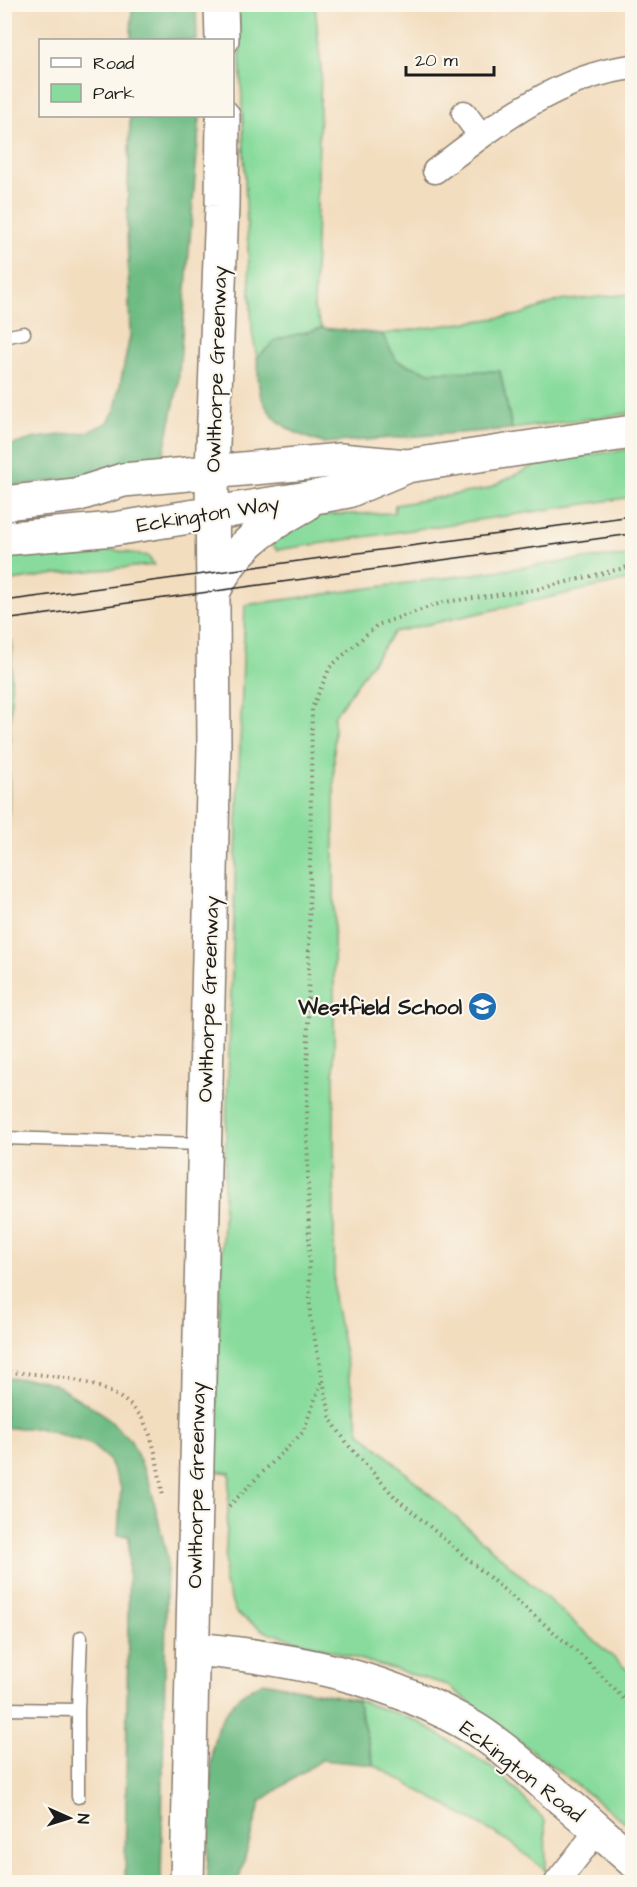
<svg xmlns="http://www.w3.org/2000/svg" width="637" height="1887" font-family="'Architects Daughter',sans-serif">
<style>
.green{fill:#88db9c;stroke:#527c5c;stroke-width:1.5}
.forest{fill:#6ebb84;stroke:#456c50;stroke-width:1.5}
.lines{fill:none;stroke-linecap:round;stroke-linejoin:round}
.lane-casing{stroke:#887c6e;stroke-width:15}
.street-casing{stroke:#887c6e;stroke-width:27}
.secondary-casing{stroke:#887c6e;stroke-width:36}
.path{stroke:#887c6e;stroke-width:4;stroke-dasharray:1.5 4.5;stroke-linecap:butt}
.lane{stroke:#fff;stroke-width:12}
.street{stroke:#fff;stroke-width:24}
.secondary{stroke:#fff;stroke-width:33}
.tram{stroke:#1c1c1c;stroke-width:1.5}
.labels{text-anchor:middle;stroke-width:4.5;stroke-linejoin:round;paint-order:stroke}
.street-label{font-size:21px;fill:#1c1c1c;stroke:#fbf7ec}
.poi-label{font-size:21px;font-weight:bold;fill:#1c1c1c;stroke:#fbf7ec;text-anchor:end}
</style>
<rect width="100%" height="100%" fill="#fbf7ec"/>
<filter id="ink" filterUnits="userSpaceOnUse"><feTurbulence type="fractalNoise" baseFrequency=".0167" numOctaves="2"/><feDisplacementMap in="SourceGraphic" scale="12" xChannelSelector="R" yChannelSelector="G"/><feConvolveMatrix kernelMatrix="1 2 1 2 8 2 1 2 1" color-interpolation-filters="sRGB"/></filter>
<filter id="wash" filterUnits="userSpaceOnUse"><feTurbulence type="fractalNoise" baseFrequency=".008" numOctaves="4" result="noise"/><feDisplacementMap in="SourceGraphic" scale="24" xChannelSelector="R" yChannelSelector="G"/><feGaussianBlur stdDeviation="1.35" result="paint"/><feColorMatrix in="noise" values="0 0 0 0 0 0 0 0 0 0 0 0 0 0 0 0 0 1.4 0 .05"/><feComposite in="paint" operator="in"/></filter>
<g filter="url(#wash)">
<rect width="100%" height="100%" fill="#f3ddbf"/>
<!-- green -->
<path class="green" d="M238,5h77l6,64 -7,240 8,19 -46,12 -19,18 -5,-26 -5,-105z
M632,294v119l-120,16 -12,-58 -72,1 -31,-11 -15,-27 137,-19 39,-14z
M632,449v48l-355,53 -9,-10 49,-25 77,-2 1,-8 92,-16 56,-28z
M114,550l34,6 6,9 -98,9 -51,8v-26z
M632,556v23l-238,53 -60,84v582l26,134 272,242v154l-185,-143 -183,-54 -28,-18 -12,-32 6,-108 -16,-2 31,-866 346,-47z
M12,641l-5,242h-3v-241z
M357,1700l60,21 81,50 47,50 1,50 -37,-30 -135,-76z"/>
<!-- forest -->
<path class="forest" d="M132,5h64l1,35h-66z
M130,116h70l-22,270 -15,70 -8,8 -18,6 -132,17v-40l31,-9 52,-6 20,-10 7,-12 15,-74 -3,-109z
M322,328l60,6 15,27 31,11 72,-1 12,58 -189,14c-26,-8 -52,-19 -62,-47 -4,-11 -2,-26 -4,-38l19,-18z
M5,1378l32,1 17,5 48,29 29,28 19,43 17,73 -6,325h-36l4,-346 -11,-1 3,-47 -13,-29 -18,-15 -52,-16h-33z
M263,1682l94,18 17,65 -53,-5 -60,41 -23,81h-31l5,-133 6,-24 14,-21 13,-12z"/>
</g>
<g filter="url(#ink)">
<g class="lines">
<defs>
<path id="lane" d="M4,337l20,-4
M4,1138l198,6
M4,1709l74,1 3,-73
M78,1710v87"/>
<path id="street" d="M464,113l17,23
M435,171c59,-45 122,-95 197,-104
M557,1882l41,-52"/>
<path id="secondary" d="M221,4l1,36
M4,505l9,-3 63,-7 47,-15 217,-20 67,6 225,-34
M4,537l7,1 103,-9 207,-33 27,-5 55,-23
M213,593c20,-45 50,-65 92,-88
M194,1649c98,9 196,28 281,80 24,15 47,35 68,54 30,25 60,51 89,77
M187,1882l27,-1135 -2,-276 10,-265 1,-90"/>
</defs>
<!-- lane casing -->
<use href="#lane" class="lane-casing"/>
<!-- street casing -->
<use href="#street" class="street-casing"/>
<!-- secondary casing -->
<use href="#secondary" class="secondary-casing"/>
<!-- path -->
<path class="path" d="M632,566l-98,24 -90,12 -67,23 -47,42 -18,41 -5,398 3,210 21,104 18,26 46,51 189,161 48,49
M4,1372c43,2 114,7 139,48 13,22 15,51 20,76
M229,1506l74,-74 19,-52"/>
<!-- lane -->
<use href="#lane" class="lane"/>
<!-- street -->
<use href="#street" class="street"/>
<!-- secondary -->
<use href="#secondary" class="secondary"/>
<!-- tram -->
<path class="tram" d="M4,601l628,-85
M4,620l628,-86"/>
</g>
</g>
<!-- icons -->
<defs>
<symbol id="school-disc" viewBox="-11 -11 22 22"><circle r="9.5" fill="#1f6fb2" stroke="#fbf7ec"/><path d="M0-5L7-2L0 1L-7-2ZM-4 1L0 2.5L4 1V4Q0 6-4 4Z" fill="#fff"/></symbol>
</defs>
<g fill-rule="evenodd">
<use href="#school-disc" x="466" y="990" width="33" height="33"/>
</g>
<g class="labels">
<!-- street labels -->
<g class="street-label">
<text transform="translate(216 369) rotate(-88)" y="7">Owlthorpe Greenway</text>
<text transform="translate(208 514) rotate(-9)" y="7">Eckington Way</text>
<text transform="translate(208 999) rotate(-88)" y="7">Owlthorpe Greenway</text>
<text transform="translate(196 1485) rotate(-89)" y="7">Owlthorpe Greenway</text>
<text transform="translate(522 1771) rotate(38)" y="7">Eckington Road</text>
</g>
<!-- poi labels -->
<g class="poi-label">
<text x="462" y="1014">Westfield School</text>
</g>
</g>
<!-- margin -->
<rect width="637" height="1887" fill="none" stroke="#fbf7ec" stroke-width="24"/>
<!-- legend -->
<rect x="39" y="39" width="195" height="78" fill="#fbf7ec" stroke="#a29f99" stroke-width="1.5"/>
<rect x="51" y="58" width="30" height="9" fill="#ffffff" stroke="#a29f99" stroke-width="1.5"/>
<text x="93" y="69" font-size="18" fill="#1c1c1c">Road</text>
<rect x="51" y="84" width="30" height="18" fill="#88db9c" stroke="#a29f99" stroke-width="1.5"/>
<text x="93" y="99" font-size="18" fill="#1c1c1c">Park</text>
<!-- north arrow -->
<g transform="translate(69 1818) rotate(93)" stroke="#fbf7ec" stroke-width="4.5" paint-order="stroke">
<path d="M0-4.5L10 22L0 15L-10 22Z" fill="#1c1c1c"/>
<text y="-9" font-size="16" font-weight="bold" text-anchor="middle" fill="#1c1c1c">N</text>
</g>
<!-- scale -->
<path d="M406 66v9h88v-9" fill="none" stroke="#1c1c1c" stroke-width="3"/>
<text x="415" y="66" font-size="18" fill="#1c1c1c" stroke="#fbf7ec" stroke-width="4.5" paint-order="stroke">20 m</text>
</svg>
